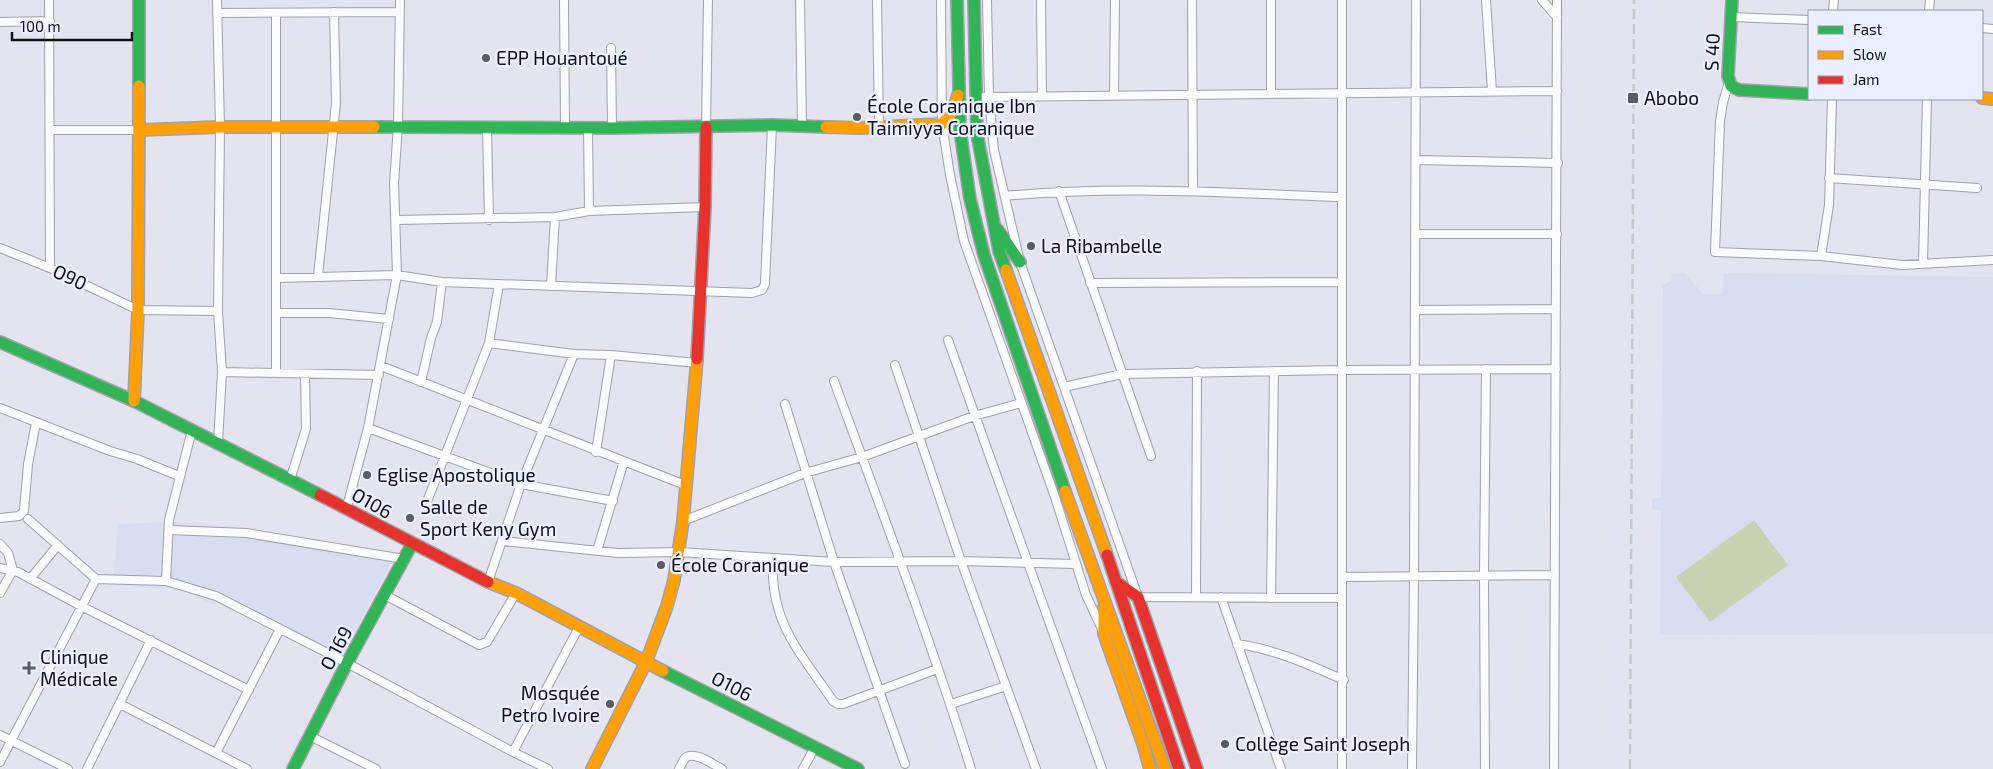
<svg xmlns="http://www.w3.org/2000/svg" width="1993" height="769" font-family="'Exo 2',sans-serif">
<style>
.built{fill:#d9ddf1}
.green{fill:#c9d1b0}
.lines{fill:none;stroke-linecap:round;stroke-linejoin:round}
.street-casing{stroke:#a0a1a9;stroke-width:10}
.fast-casing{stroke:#a0a1a9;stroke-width:14}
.slow-casing{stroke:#a0a1a9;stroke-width:14}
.jam-casing{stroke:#a0a1a9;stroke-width:14}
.street{stroke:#fbfbfd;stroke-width:8}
.fast{stroke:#30b455;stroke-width:11}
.slow{stroke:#ff9f0a;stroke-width:11}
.jam{stroke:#e5322d;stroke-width:11}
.rail{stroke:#c8c8cb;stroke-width:2.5;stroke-dasharray:10 5;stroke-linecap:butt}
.poi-dot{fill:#5a5b63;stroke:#ebeefe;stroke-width:2}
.labels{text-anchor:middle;stroke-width:4.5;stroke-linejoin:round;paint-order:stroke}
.street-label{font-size:19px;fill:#101118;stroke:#ebeefe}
.poi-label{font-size:19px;fill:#101118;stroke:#ebeefe;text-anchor:start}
</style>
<rect width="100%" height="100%" fill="#e3e4ef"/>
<!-- built -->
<path class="built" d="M1685,273l18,21h19l2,-21 269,4v357l-333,1 1,-123 -9,-4v-8l9,-4 2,-211 8,-4 1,-7z
M175,522l72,6 149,26 -54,101 -122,-63 -6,13 -31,-15 -70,-5 5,-61z"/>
<!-- green -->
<path class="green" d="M1754,520l34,45 -78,57 -34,-45z"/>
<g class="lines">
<defs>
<path id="street" d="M49,0l1,268
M217,0l3,127 -2,184 4,61 -4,71
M564,0l1,127
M800,0l2,126
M877,0l2,127
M941,0l1,124 8,51 14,66 91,256 31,98 16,34
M987,0l2,97 5,53 26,112 118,335 204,1
M1041,0l1,96
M1192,0l1,191
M1342,0v769
M1486,0l6,91
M1542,0l15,17
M1833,11l1,-11
M1929,11l1,-11
M217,13l183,-1
M276,13v360
M1731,17l78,3
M0,22l50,-1
M1982,28l11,1
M611,48l1,80
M1729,82l-6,20 -3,19 -5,131 106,4 81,9 91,-5
M1271,94v-94
M1114,95l1,-95
M984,97l573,-6
M487,127l2,93
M588,127l1,84
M706,127l2,-127
M50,130h90
M1416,160l142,3
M1829,178l148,10
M1059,191l92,265
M1005,196c111,-11 224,-3 336,1
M396,220l159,-3 34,-6 116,-4
M1416,234h141
M0,248l50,20 88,42 80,1
M1821,256l8,-51 3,-106
M1923,263l4,-164
M318,276l18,-173 -2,-91
M276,278l121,-3 45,7 310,11 10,-3 3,-6 7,-159
M1090,283l251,-1
M551,286l4,-69
M1416,310l140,-1
M276,313h53l60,6
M948,340l154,429
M489,343l85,11 37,1 86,8
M895,365l66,196 75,208
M381,366l304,119
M222,372l157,3
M834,381c47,128 96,257 137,388
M421,382l10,-44 6,-16 5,-40
M1064,387l58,-13 221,-4 213,-1
M785,404l49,158 71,202
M0,408l110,43 27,8 42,17
M368,428l153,56 92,17
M596,452l15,-97
M290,480l16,-51 -1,-55
M426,504l63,-161 10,-59
M346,510l22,-82 29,-153 -3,-92 4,-57 2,-126
M0,518l19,-2 5,-5 4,-47 8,-41
M28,519l68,60 70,2 50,15 131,67 166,89 35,17
M683,521l122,-48 57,-16 112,-41 47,-13
M169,530l77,3 158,26
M503,541l115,12 61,-1 155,10 127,-1 115,3
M0,544l8,9 5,17
M597,551l27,-90
M773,558c-1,17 1,37 6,53 9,31 36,63 54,90l5,3h5l94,-35
M0,568l18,4 63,34 168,84
M1342,577l213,-2
M30,579l28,-34
M166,581l3,-61 23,-90
M488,582l33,-98 53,-130
M0,593l13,-23
M385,595l94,50 8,-3 29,-49
M1196,597l1,-226
M1221,597l60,172
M1271,598l3,-227
M1237,644c38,5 72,21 107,36
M120,704l127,65
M951,704l55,-18
M0,735l68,34
M310,736l66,33
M513,752l66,-125
M216,753l64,-124
M0,762l96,-183
M87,769l64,-129
M679,769c2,-3 4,-8 6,-11 9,-8 29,7 37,11
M803,769l12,-22
M1412,769l2,-192 2,-577
M1485,769l-1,-195 2,-205
M1554,769l3,-769"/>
<path id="fast" d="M957,0l3,130 10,69 14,56 81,236
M974,0l3,134 22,117 7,19
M1732,0l-4,76 3,10 8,4 70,4
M139,86v-86
M374,127l238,1 160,-3 54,2
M997,229l23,33
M0,342l134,59 186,94
M663,671l195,98
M293,769l54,-106 65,-119"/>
<path id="slow" d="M1982,98l11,1
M826,127l34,1 82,-4 11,-12 5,-17
M140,130l80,-3h154
M1006,270l101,285
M134,401l4,-91 1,-224
M1065,491l100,278
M488,582l28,11 147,78
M1104,607v27l39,110 7,25
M592,769l54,-107 21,-56 7,-26 9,-59 14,-162"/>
<path id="jam" d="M697,359l8,-152 1,-80
M320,495l168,87
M1107,555l72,214
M1116,582l22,15 59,172"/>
</defs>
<!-- street casing -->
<use href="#street" class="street-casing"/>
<!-- fast casing -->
<use href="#fast" class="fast-casing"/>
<!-- slow casing -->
<use href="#slow" class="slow-casing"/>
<!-- jam casing -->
<use href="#jam" class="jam-casing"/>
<!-- street -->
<use href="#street" class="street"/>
<!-- fast -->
<use href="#fast" class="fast"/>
<!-- slow -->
<use href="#slow" class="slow"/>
<!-- jam -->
<use href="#jam" class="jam"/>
<!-- rail -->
<path class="rail" d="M1630,769l4,-769"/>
</g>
<!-- markers -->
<g class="poi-dot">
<circle cx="486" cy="58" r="5"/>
<rect x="1627" y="92" width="12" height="12" rx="2.5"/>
<circle cx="857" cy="117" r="5"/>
<circle cx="1031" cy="246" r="5"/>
<circle cx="367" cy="475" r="5"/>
<circle cx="410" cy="518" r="5"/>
<circle cx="661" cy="565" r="5"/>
<path d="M26.5 660.5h5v5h5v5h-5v5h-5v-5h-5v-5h5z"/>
<circle cx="610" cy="704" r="5"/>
<circle cx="1225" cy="744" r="5"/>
</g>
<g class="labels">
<!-- street labels -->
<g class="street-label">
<text transform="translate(1712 52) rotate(-88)" y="7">S 40</text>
<text transform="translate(70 277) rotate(25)" y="7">O90</text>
<text transform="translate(372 503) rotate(29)" y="7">O106</text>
<text transform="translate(336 648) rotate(-62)" y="7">O 169</text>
<text transform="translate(732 686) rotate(27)" y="7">O106</text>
</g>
<!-- poi labels -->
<g class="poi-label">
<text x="496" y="65">EPP Houantoué</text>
<text x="1644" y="105">Abobo</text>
<text x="867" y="113">École Coranique Ibn<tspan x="867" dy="22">Taimiyya Coranique</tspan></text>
<text x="1041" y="253">La Ribambelle</text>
<text x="377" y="482">Eglise Apostolique</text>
<text x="420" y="514">Salle de<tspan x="420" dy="22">Sport Keny Gym</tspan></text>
<text x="671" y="572">École Coranique</text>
<text x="40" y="664">Clinique<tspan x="40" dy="22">Médicale</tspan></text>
<text x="600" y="700" text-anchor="end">Mosquée<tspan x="600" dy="22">Petro Ivoire</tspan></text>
<text x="1235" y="751">Collège Saint Joseph</text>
</g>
</g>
<!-- legend -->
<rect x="1808" y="10" width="175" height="90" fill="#ebeefe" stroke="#9396a2"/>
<rect x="1818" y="26" width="25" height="8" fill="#30b455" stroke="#9396a2"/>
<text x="1853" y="35" font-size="15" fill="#101118">Fast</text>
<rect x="1818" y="51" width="25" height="8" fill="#ff9f0a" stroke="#9396a2"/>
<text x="1853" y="60" font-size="15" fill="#101118">Slow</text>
<rect x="1818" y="76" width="25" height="8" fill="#e5322d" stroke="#9396a2"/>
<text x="1853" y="85" font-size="15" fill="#101118">Jam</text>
<!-- scale -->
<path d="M12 32v8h120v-8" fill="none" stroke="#101118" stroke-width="2.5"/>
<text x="20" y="32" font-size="15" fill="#101118" stroke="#ebeefe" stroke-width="4" paint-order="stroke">100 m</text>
</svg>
